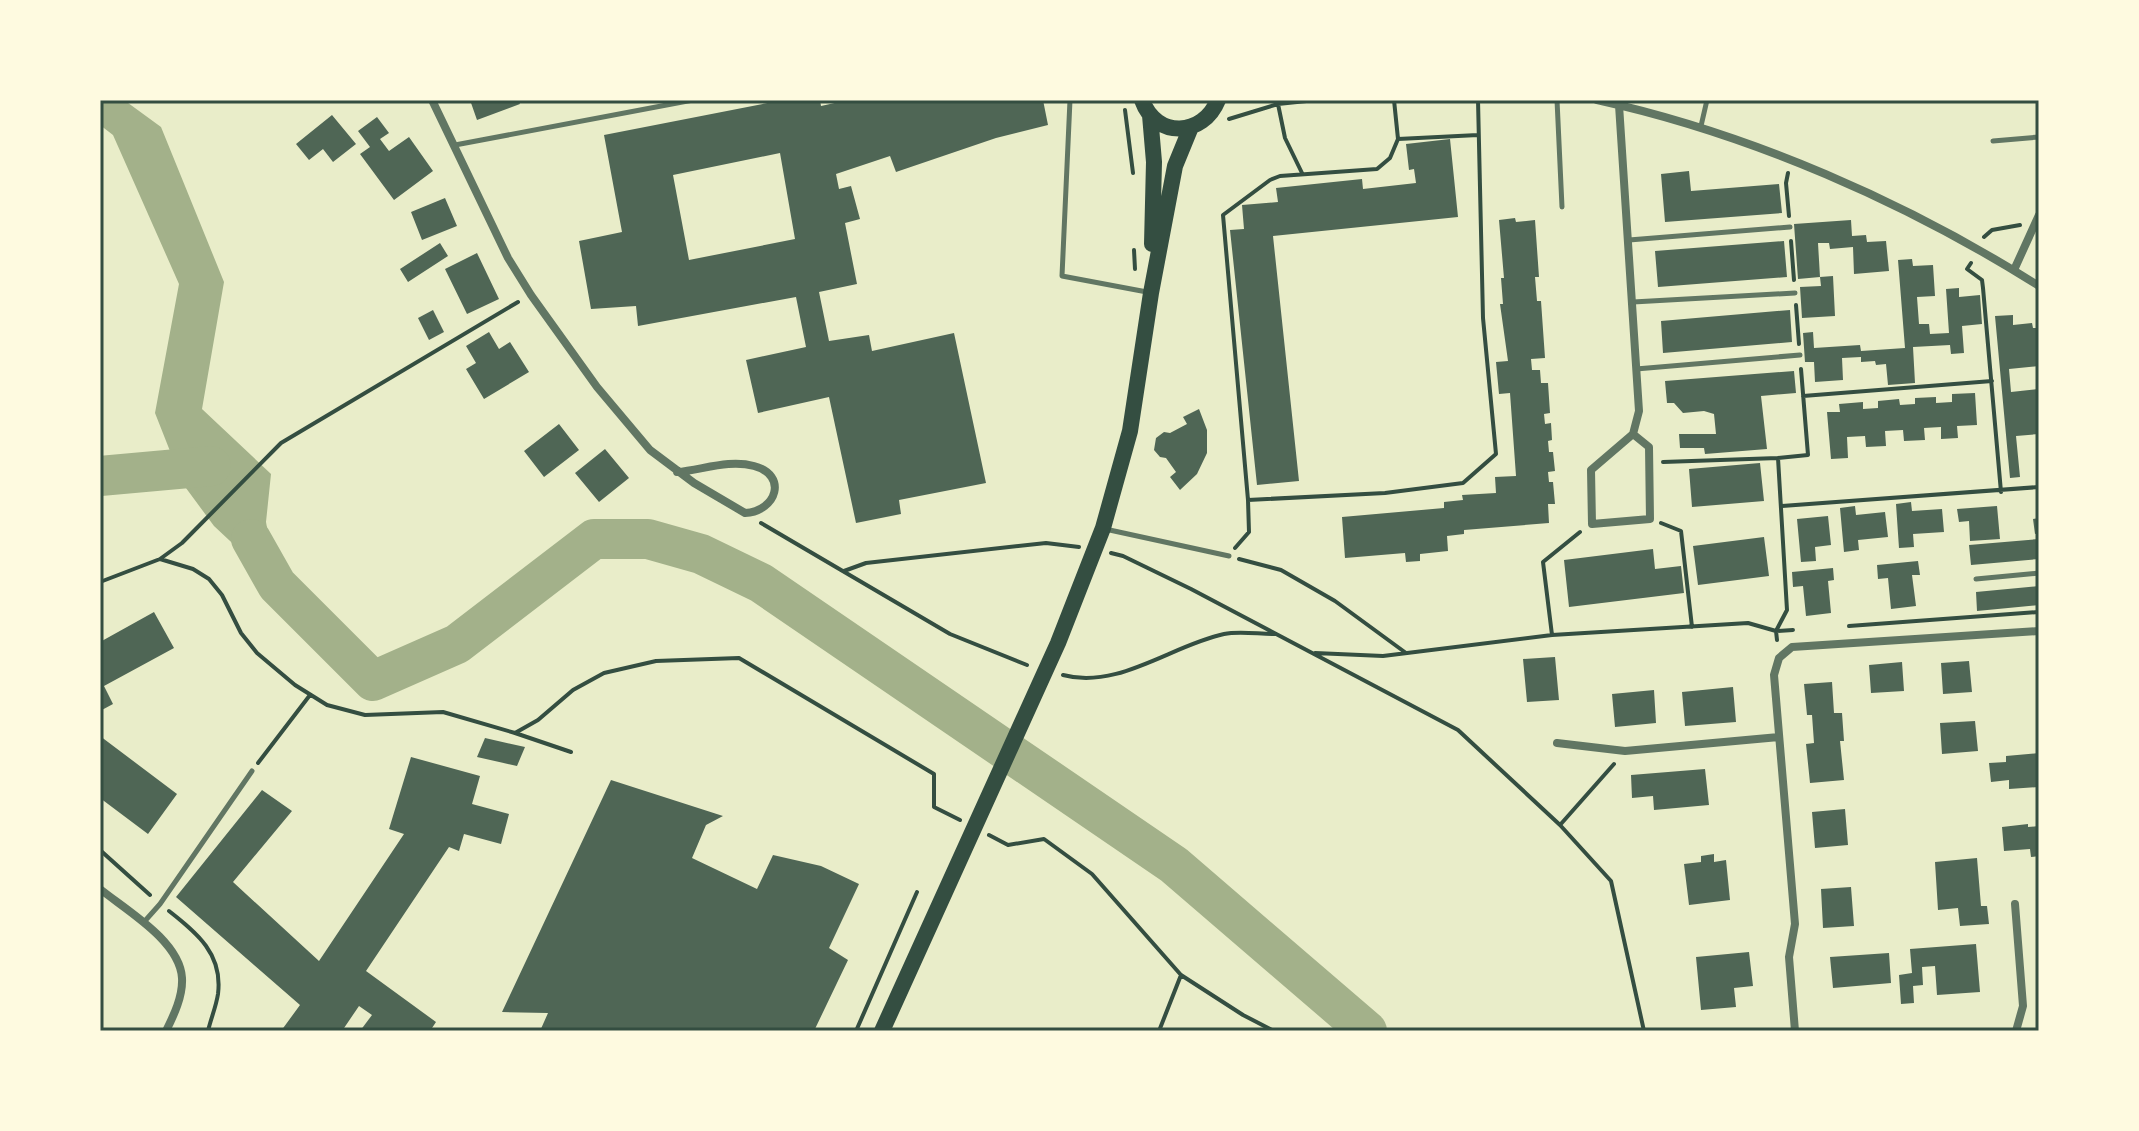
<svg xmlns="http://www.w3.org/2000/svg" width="2139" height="1131" font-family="Raleway,sans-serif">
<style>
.water{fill:#a3b18a}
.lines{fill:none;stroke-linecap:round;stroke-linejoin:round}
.river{stroke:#a3b18a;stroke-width:40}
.building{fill:#4f6655;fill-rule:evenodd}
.path{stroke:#344e41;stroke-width:4}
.service{stroke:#617663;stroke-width:5}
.minor{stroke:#617663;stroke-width:8}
.primary{stroke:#344e41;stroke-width:16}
.neatline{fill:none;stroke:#344e41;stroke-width:3}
</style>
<rect width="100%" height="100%" fill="#e9edc9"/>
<!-- water -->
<path class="water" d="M100,100h24l37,27 63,155 -22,127 69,65 -5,48 11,63 -63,-59 -31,-42 -28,-71 24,-129 -66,-149 -13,-10z"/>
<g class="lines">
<!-- river -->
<path class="river" d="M100,476l111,-10
M251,539l26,46 96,96 84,-37 137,-105h54l53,15 60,29 413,282 193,166"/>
</g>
<!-- building -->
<path class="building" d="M470,100h48l2,4 -43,16z
M783,100h37l1,6 27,-6h195l5,25 -52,13 -100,34 -6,-16 -54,18 3,15 12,-3 9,33 -15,4 12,61 -38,8 10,49 40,-6 3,16 82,-18 32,150 -87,17 2,14 -45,9 -27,-126 -71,16 -12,-53 60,-13 -10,-50 -158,29 -2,-20 -45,3 -12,-68 43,-9 -18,-97zM780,153l15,86 -106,21 -16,-85z
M332,115l24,29 -23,18 -10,-13 -14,11 -13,-16z
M377,117l12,16 -9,6 9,12 20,-14 24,34 -39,29 -34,-46 10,-7 -12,-16z
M1450,139l8,78 -185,19 26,245 -42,4 -27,-255 14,-1 -2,-24 36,-3 -2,-14 86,-9 1,10 53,-6 -2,-14 -5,1 -3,-26z
M1689,171l2,20 88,-7 3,29 -117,9 -4,-48z
M445,198l12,28 -35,14 -11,-28z
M1515,218l1,4 19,-2 4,57h-4l2,24h4l4,57 -14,1 1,11h8l1,13h7l2,30 -6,1 1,10 6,-1 1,17 -4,1 1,11h4l2,19 -7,1 1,10h4l2,22h-7l1,19 -85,7v4l-17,2 1,15 -28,3v7l-14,1 -1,-9 -60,5 -3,-41 102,-9v-6l19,-2 -1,-5 34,-2 -1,-16 21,-1 -6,-83 -11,1 -3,-32 12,-1 -8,-57h3l-2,-26h3l-5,-58z
M1851,220l1,16 14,-1 1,7 19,-1 3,30 -35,3 -1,-27 -23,2 -1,-6h-11l2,34 -22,2 -4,-55z
M1784,241l3,36 -129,10 -3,-36z
M440,243l8,13 -40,26 -8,-13z
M477,253l22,46 -32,15 -22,-45z
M1912,259l1,7 20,-1 2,31 -18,1 2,27h10l1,10 19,-1 -3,-44 13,-1v9l21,-2 2,29 -20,2 2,27 -13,1 -1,-9 -37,2 2,36 -27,2 -2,-21 -10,1 -1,-4 -14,1v-5l-19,1 1,22 -28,2 -1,-20h-9l-2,-29 10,-1 1,16 46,-3 1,6 44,-3 -7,-88z
M1833,276l2,40 -33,2 -2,-31 21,-1 -1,-9z
M433,310l11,22 -15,8 -11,-22z
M1790,310l2,32 -129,11 -2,-32z
M2013,315v10l19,-2 1,5h6v38l-30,3 2,23 27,-3 1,45 -23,2 4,41 -10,1 -15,-162z
M489,332l10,17 11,-7 19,30 -45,27 -18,-30 10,-6 -10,-17z
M1794,371l2,22 -35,3 6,53 -62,5 -1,-6h-24l-1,-14h37l-2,-20 -10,-3 -21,2 -9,-10h-7l-2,-22z
M1975,393l2,32 -20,1 1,12 -17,1v-12l-17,1 1,12 -21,1 -1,-11 -18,1 1,15 -20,1 -1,-11 -18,1 1,21 -17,1 -4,-47h13l-1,-8 24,-2v7l15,-1v-7l21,-2 1,6 15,-1v-6l21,-1v6l16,-1v-8z
M1199,409l8,21v23l-10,21 -17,16 -10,-13 6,-5 -10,-14 -6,-1 -6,-7 2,-12 8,-6 6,1 17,-9 -4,-7z
M559,424l20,26 -35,27 -20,-26z
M605,449l24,29 -30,24 -24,-29z
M1760,463l4,38 -72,6 -3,-38z
M1911,502l1,9 30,-2 2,23 -31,2 1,13 -15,1 -3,-44z
M1855,506l1,9 29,-3 3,25 -30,3 1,10 -15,2 -4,-44z
M1997,506l3,33 -30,2 -1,-20 -10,1 -2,-13z
M1828,516l3,29 -16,2 1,14 -15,1 -4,-43z
M2039,518v15l-4,1 -2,-15z
M1764,537l5,39 -71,9 -5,-39z
M2039,539v20l-68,6 -2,-20z
M1653,549l2,20 26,-3 3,27 -115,14 -5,-47z
M1918,561l2,14h-8l4,31 -25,3 -3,-31 -10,1 -1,-14z
M1833,568l1,12 -6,1 3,32 -25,3 -3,-30 -10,1 -1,-15z
M2039,586v19l-62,6 -1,-19z
M154,612l20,36 -70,38 9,18 -13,7v-69z
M1555,657l4,43 -32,2 -4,-43z
M1969,661l3,31 -29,2 -2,-31z
M1902,662l2,29 -33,2 -2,-28z
M1832,682l2,31h8l2,28h-4l4,39 -34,3 -4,-39 8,-1 -2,-28h-5l-3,-31z
M1733,687l3,35 -51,4 -3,-34z
M1654,690l2,33 -41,4 -3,-33z
M1975,721l3,30 -36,3 -2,-31z
M100,736l77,58 -29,40 -48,-36z
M485,738l40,9 -8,19 -40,-9z
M2039,753v34l-30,2v-9l-18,2 -2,-19 17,-1v-6z
M411,757l69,19 -8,28 37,10 -8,30 -37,-10 -5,17 -10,-4 -83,124 70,51 -6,9h-70l12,-16 -13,-9 -17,25h-61l19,-26 -124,-108 86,-107 30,21 -59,71 86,79 85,-127 -15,-5z
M1705,769l4,36 -55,5 -1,-14 -21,2 -1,-23z
M611,780l112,36 -17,9 -14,33 65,31 16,-34 48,11 38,18 -30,64 19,12 -34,71h-274l8,-18 -46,-1z
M1845,809l3,36 -33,3 -3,-36z
M2028,824v3l11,-1v30l-8,1 -1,-8 -26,2 -2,-24z
M1714,854v8l12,-2 4,40 -41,5 -5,-41 17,-2v-6z
M1977,858l4,48h6l2,18 -29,2 -2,-18 -20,2 -3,-48z
M1851,887l3,39 -31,2 -2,-39z
M1976,944l4,48 -43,3 -2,-29 -13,1 1,18 -10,1 1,17 -13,1 -2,-29 13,-2 -2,-24z
M1749,952l4,34 -19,2 2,19 -35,3 -5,-53z
M1889,953l2,30 -58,5 -3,-31z"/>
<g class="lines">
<!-- path -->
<path class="path" d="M1394,100l4,39
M1278,104l7,34 17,35
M1125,110l8,63
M1229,119l49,-15 38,-4
M1478,135l-80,4 -8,19 -13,11 -97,7 -10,4 -47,35 25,285 137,-7 78,-10 33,-29 -13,-136 -5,-218
M1788,173l-2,10 3,33
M1984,237l8,-7 28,-5
M1791,241l3,39
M1134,250l1,19
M1971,263l-4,6 15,11 1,8 18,204
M1796,305l3,39
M1803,396l189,-15
M1778,458l30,-3 -7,-86
M1663,462l115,-4 9,152 -11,21 1,9
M1782,506l257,-19
M761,523l189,111 77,31
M1661,523l20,8 11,96
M1580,532l-37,30 9,73 196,-12 28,8 17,-1
M1235,548l14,-16 -1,-32
M1111,553l12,3 68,33 267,141 102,95 51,56 33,150
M160,559l33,10 16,10 13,16 19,38 16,20 38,32 32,20 38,10 78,-3 72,21 23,-13 35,-30 31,-17 52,-12 83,-3 195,116v33l26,13
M1239,559l42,11 54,31 71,52
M844,571l22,-8 180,-20 33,4
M100,582l60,-23 22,-16 99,-100 237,-141
M1849,626l190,-14
M1315,653l68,3 169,-21
M1063,675c55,15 109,-30 161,-41 15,-3 34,0 50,0
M515,733l56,19
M258,763l52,-68
M1560,825l54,-61
M989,835l19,10 36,-6 48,35 89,101 62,40 31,16
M100,850l50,45
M169,911c28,22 54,43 49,83 -2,13 -7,24 -10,37
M856,1031l61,-139
M1159,1031l22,-56"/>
<!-- service -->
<path class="service" d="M1070,100l-8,176 85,16
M1557,100l5,107
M1701,126l6,-26
M1993,141l46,-4
M455,145l238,-45
M1629,240l161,-13
M1633,302l162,-9
M1636,369l164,-14
M1105,529l124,27
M1976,579l63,-6
M144,922l16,-18 92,-133"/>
<!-- minor -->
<path class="minor" d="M432,100l76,158 23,37 66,92 53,63 44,33 51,30c32,-2 43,-38 9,-47 -25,-7 -52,4 -77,6
M1597,100c154,34 309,102 442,186
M1619,105l20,306 -6,23 -42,36 1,54 58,-5 -1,-72 -16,-13
M2014,270l25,-55
M1557,743l68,8 154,-14
M100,889c26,21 80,52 82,89 1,18 -8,37 -16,53
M2015,904l8,102 -7,25
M1795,1031l-6,-74 6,-33 -21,-249 5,-17 13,-11 247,-16"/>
<!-- primary -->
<path class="primary" d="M1142,100c14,39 61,37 76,0
M1150,115l4,47 -2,82
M882,1031l176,-388 45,-115 27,-97 21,-138 24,-127 16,-39"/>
</g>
<!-- border -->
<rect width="2139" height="1131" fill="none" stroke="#fefae0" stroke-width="204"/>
<rect x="102" y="102" width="1935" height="927" class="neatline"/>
</svg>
